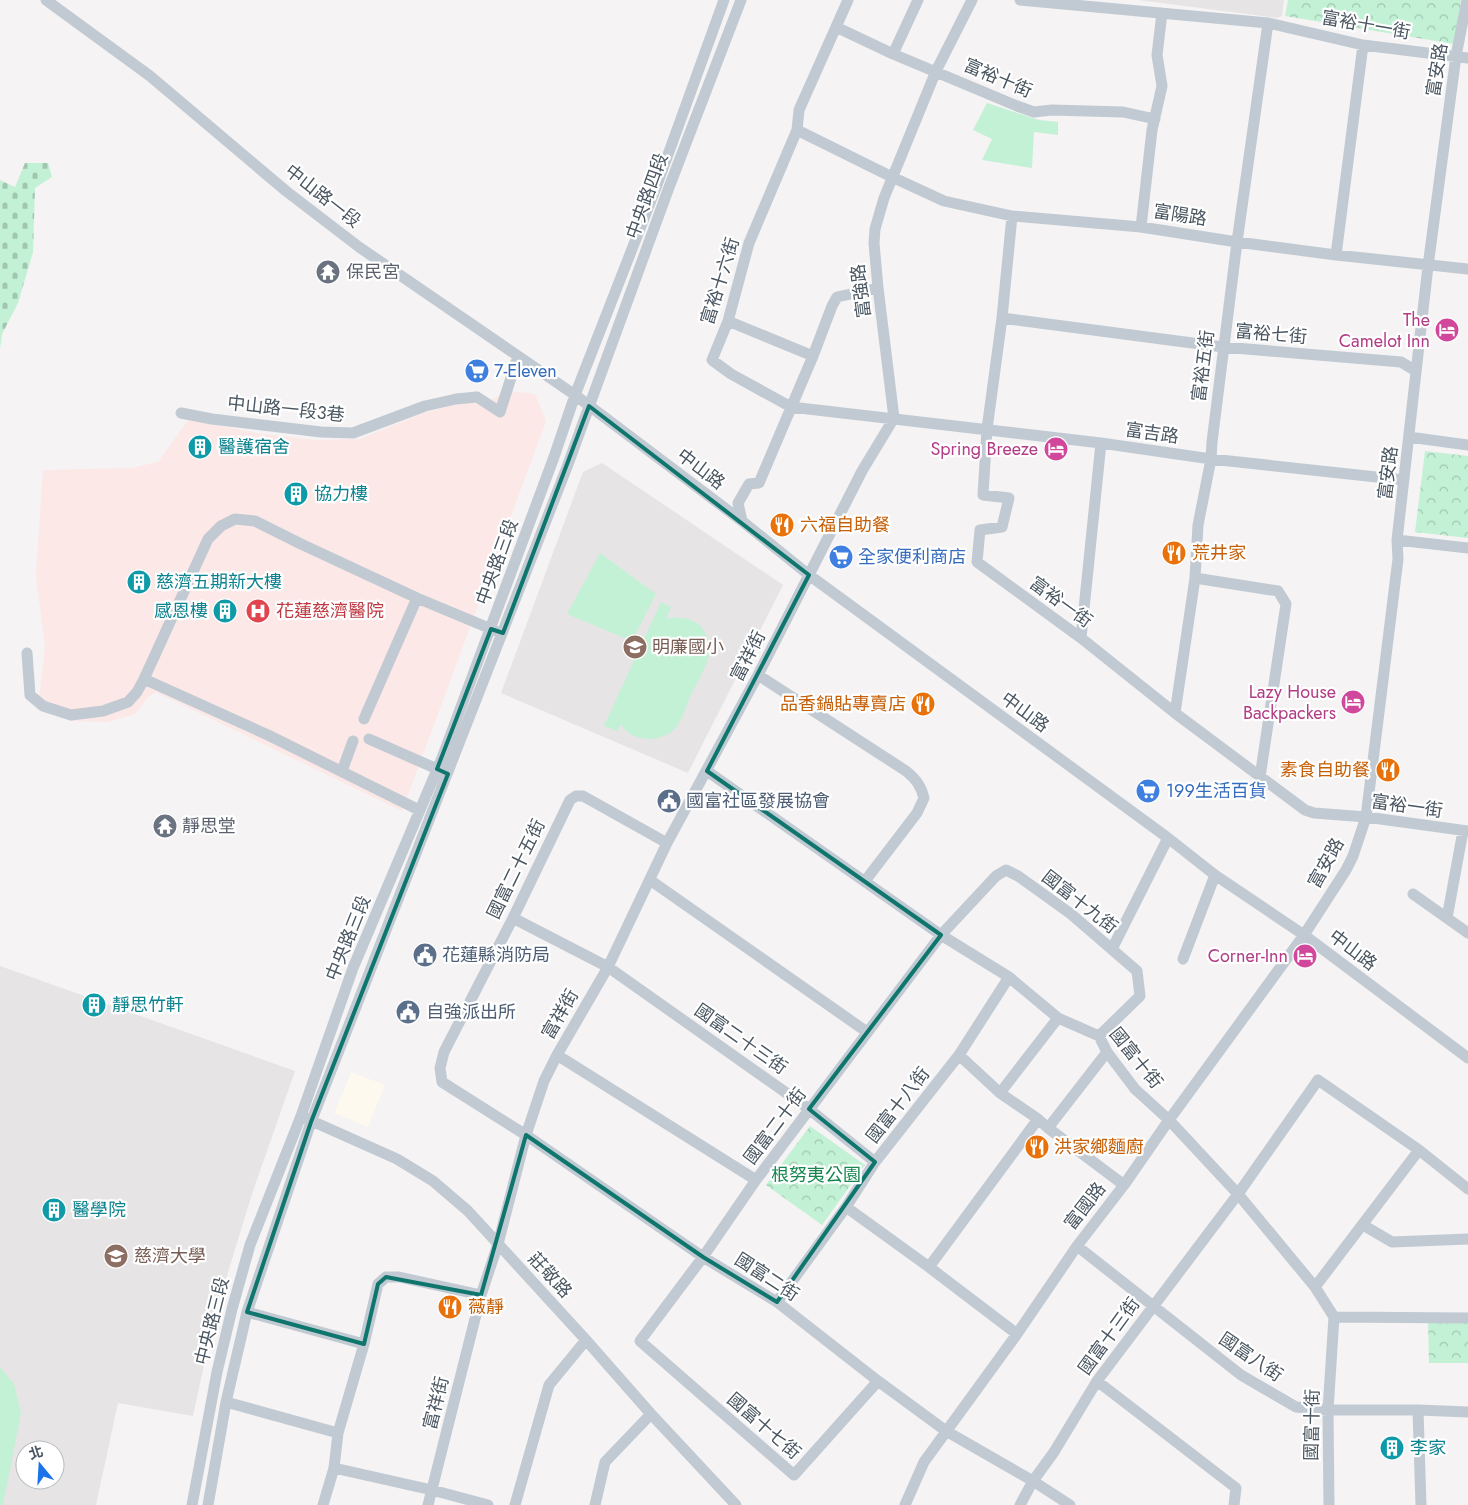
<svg xmlns="http://www.w3.org/2000/svg" width="1468" height="1505" font-family="Jost,'Noto Sans TC',sans-serif">
<style>
.commercial{fill:#fdf9ef}
.education{fill:#e6e4e5;fill-rule:evenodd}
.medical{fill:#fce8e6}
.grass{fill:#c3f1d5}
.forest{fill:url(#forest-crowns)}
.cemetery{fill:url(#cemetery-stones)}
.lines{fill:none;stroke-linecap:round;stroke-linejoin:round}
.minor{stroke:#c1cad2;stroke-width:11}
.marked{fill:none;stroke:#0f766e;stroke-width:4;stroke-linejoin:round}
.labels{text-anchor:middle;stroke-width:4.5;stroke-linejoin:round;paint-order:stroke}
.street-label{font-size:18px;fill:#4a5661;stroke:#fff}
.worship-label{font-size:18px;fill:#5b616d;stroke:#fff;text-anchor:start}
.hotel-label{font-size:18px;fill:#b23c85;stroke:#fff;text-anchor:end}
.shop-label{font-size:18px;fill:#366cbe;stroke:#fff;text-anchor:start}
.culture-label{font-size:18px;fill:#0d838f;stroke:#fff;text-anchor:start}
.food-label{font-size:18px;fill:#c56008;stroke:#fff;text-anchor:start}
.health-label{font-size:18px;fill:#be3a42;stroke:#fff;text-anchor:start}
.education-label{font-size:18px;fill:#785e54;stroke:#fff;text-anchor:start}
.service-label{font-size:18px;fill:#4e5e75;stroke:#fff;text-anchor:start}
.park-label{font-size:18px;fill:#17864f;stroke:#fff}
</style>
<defs>
<pattern id="forest-crowns" width="20" height="18" patternUnits="userSpaceOnUse" patternTransform="scale(1.25)"><rect width="20" height="18" fill="#c3f1d5"/><path d="M2 6a3 3 0 1 1 6 0M12 15a3 3 0 1 1 6 0" fill="none" stroke="#a0c6b0"/></pattern>
<pattern id="cemetery-stones" width="16" height="16" patternUnits="userSpaceOnUse" patternTransform="scale(1.25)"><rect width="16" height="16" fill="#c3f1d5"/><path d="M2 7V4a2 2 0 0 1 4 0v3zM10 15v-3a2 2 0 0 1 4 0v3z" fill="#a0c6b0"/></pattern>
</defs>
<rect width="100%" height="100%" fill="#f5f3f3"/>
<!-- commercial -->
<path class="commercial" d="M351,1072l34,13 -17,42 -34,-14z"/>
<!-- education -->
<path class="education" d="M1138,0h146l-2,16 -5,2z
M602,463l181,122 -95,188 -187,-80 82,-221z
M0,966l295,105 -43,123 -38,124 -21,98 -75,-13 -22,102h-96zM25,1450h30v30h-30z"/>
<!-- medical -->
<path class="medical" d="M510,391l25,3 11,27 -144,390 -246,-119 -9,6 -12,16 -28,8 -35,-1 -34,-13 7,-61 -9,-72 7,-105 89,-2 26,-6 31,-43 67,14 60,7 44,-1 61,-25 28,-8 41,-6z"/>
<!-- grass -->
<path class="grass" d="M987,103l52,17 19,2v13l-24,-3 -2,36 -50,-8 10,-21 -19,-9z
M600,553l56,41 -24,47 -65,-27z
M661,602l10,5 -5,12c19,-4 40,2 42,25 1,4 1,9 1,12 -2,9 -13,29 -18,38 -4,10 -8,23 -14,32 -13,18 -46,17 -56,-2l-4,7 -13,-5z
M0,1367l14,17 7,29 -18,92h-3z"/>
<!-- forest -->
<path class="forest" d="M1288,0h173l-7,44 -169,-28z
M1425,451l43,5v82l-53,-6z
M810,1126l55,39 -43,60 -56,-40z
M1428,1322l40,1v40h-39z"/>
<!-- cemetery -->
<path class="cemetery" d="M25,163h23l4,14 -17,11 -2,64 -15,51 -16,31 -2,15v-169l15,7z"/>
<g class="lines">
<!-- minor -->
<path class="minor" d="M46,0l104,76 136,115 73,56 216,148 167,126 67,54 359,263 47,37 89,60 164,123
M848,0l-49,110 -2,20 -48,113 -21,78 -16,39 19,14 60,33 310,36 110,16 193,21
M1020,0l248,23 95,22 105,13
M836,27l57,27 124,52 17,6 18,-2 71,2 32,7
M893,54l25,-54
M797,130l95,47 52,24 68,15 129,11 96,15 99,13 132,14
M1012,216l-10,102 -15,111 -4,66 26,3 -7,29 -22,3 -3,32 104,76 94,75 130,97 9,3 52,4 102,14
M1141,227l11,-97 10,-44 -5,-31 5,-42
M1336,255l27,-210
M1002,318l221,29 178,15 15,9
M728,321l85,35
M181,413l31,6 109,13 32,1 72,-27 31,-7 21,-2 23,15 18,-56
M1409,437l59,8
M742,521l-4,-18 11,-19 10,-1 54,-127 19,-50 5,-9 41,-9
M1397,540l71,8
M1195,578l83,13 8,13 -26,173
M1081,638l20,-195
M27,653l3,42 13,11 28,9 32,-4 25,-9 9,-10 7,-13 64,-140 13,-13 14,-7 20,2 46,23 116,54 79,33
M758,675l148,96c10,8 15,15 18,27l-7,15 -52,68
M144,679l124,56 151,75
M1175,713l20,-135 3,-53 13,-66 1,-17 25,-200 31,-219
M364,719l53,-121
M369,739l75,33
M342,771l11,-30
M707,771l234,164 68,42 49,41 41,18 8,16 28,37 34,31 69,74 77,93 19,30 -6,93 1,95
M667,843l-84,-47h-7l-6,4 -57,118 -69,134 -4,16 2,14 84,53 177,122 74,45 101,79 68,50 87,50 37,24
M650,880l217,152
M1413,894l55,39
M513,918l95,49 201,142 66,53
M1447,918l16,-87
M1112,949l56,-111
M1183,959l32,-84
M557,1055l199,125
M959,1055l41,38 38,26 10,9 76,57
M1000,1093l58,-75
M305,1118l92,41 36,22 35,30 118,129 65,74 85,91
M1048,1128l59,-76
M846,1207l83,60 88,67
M1363,1225l29,17 76,-3
M1077,1246l164,129 55,32 32,3h90l50,2
M929,1267l109,-148
M1315,1287l104,-137
M777,1302l69,-95 29,-45 84,-107 50,-78
M247,1312l117,32
M1334,1317l134,1
M878,1381l-84,94 -154,-134 63,-84 53,-77 185,-245 55,-59 10,-6 12,6 53,38 66,57 3,25 -41,40
M1097,1381l139,107 -2,17
M226,1402l112,31
M1418,1410l3,95
M334,1468l98,22 56,15
M192,1505l25,-133 15,-63 18,-64 51,-129 52,-148 89,-210 112,-301 21,-62 82,-210 67,-185
M208,1505l18,-103 21,-90 64,-190 256,-655 101,-277 73,-190
M323,1505l11,-37 4,-35 26,-89 14,-60 8,-7h13l82,18
M428,1505l53,-210 17,-51 28,-109 18,-54 13,-26 51,-88 59,-124 91,-168 104,-204 32,-53 -16,-130 -4,-45 1,-14 9,-31 52,-127 36,-71
M515,1505l34,-120 37,-45
M595,1505l10,-43 46,-48
M905,1505l19,-43 93,-128 60,-88 47,-61 45,-65 135,-185 42,-65 7,-14 13,-39 32,-258 -1,-19 31,-274 28,-210 11,-56
M1020,1505l13,-24 21,-29 43,-71 141,-187 80,-114 101,70 49,39"/>
</g>
<!-- marked area -->
<path class="marked" d="M589,406l220,169 -102,196 234,164 -132,174 66,53 -98,140 -74,-45 -177,-122 -45,160 -95,-18 -8,7 -14,60 -117,-32 64,-190 137,-348 -11,-5 54,-140 12,4z"/>
<!-- icons -->
<defs>
<symbol id="temple-disc" viewBox="-11 -11 22 22"><circle r="9.5" fill="#6b7280" stroke="#fff"/><path d="M0-6L5-2H3V0L6.5 2.5H4V6H1.5V3h-3V6H-4V2.5H-6.5L-3 0V-2H-5Z" fill="#fff"/></symbol>
<symbol id="hotel-disc" viewBox="-11 -11 22 22"><circle r="9.5" fill="#d1479c" stroke="#fff"/><path d="M-6-4.5h1.5V1H6V5H4.5V3h-9V5H-6ZM-4 0a1.8 1.8 0 1 1 3.6 0ZM.5 0V-2.5h3Q6-2.5 6 0Z" fill="#fff"/></symbol>
<symbol id="supermarket-disc" viewBox="-11 -11 22 22"><circle r="9.5" fill="#3f7fe0" stroke="#fff"/><path d="M-6-5.5h2.5l.6 2H6L4.5 2H-2.5L-4.4-4H-6ZM-1.5 3.2a1.3 1.3 0 1 0 .1 0ZM3 3.2a1.3 1.3 0 1 0 .1 0Z" fill="#fff"/></symbol>
<symbol id="building-disc" viewBox="-11 -11 22 22"><circle r="9.5" fill="#0f9aa8" stroke="#fff"/><path d="M-4-6H4V6H1V3H-1V6H-4ZM-2.5-4.3h1.7v1.8h-1.7ZM.8-4.3h1.7v1.8H.8ZM-2.5-1h1.7V.8h-1.7ZM.8-1h1.7V.8H.8Z" fill="#fff"/></symbol>
<symbol id="restaurant-disc" viewBox="-11 -11 22 22"><circle r="9.5" fill="#e8710a" stroke="#fff"/><path d="M-5-6h1v4h1v-4h1v4h1v-4h1v5L-1.5 .5V6h-2V.5L-5-1ZM5-6V6H3V1.5H1.5Q1.5-4 5-6Z" fill="#fff"/></symbol>
<symbol id="hospital-disc" viewBox="-11 -11 22 22"><circle r="9.5" fill="#e0444e" stroke="#fff"/><path d="M-5-5h3v3.5h4V-5h3V5h-3V1.5h-4V5h-3Z" fill="#fff"/></symbol>
<symbol id="school-disc" viewBox="-11 -11 22 22"><circle r="9.5" fill="#8d6e63" stroke="#fff"/><path d="M0-5L7-2L0 1L-7-2ZM-4 1L0 2.5L4 1V4Q0 6-4 4Z" fill="#fff"/></symbol>
<symbol id="civic-disc" viewBox="-11 -11 22 22"><circle r="9.5" fill="#5c6f8a" stroke="#fff"/><path d="M-.6-6.5H3V-4.5H.6V-3L4-1V1h2V6H-6V1h2V-1L-.6-3ZM-1.2 2.5V6h2.4V2.5Z" fill="#fff"/></symbol>
<symbol id="university-disc" viewBox="-11 -11 22 22"><circle r="9.5" fill="#8d6e63" stroke="#fff"/><path d="M0-5L7-2L0 1L-7-2ZM-4 1L0 2.5L4 1V4Q0 6-4 4Z" fill="#fff"/></symbol>
</defs>
<g fill-rule="evenodd">
<use href="#temple-disc" x="314" y="258" width="28" height="28"/>
<use href="#hotel-disc" x="1433" y="316" width="28" height="28"/>
<use href="#supermarket-disc" x="463" y="357" width="28" height="28"/>
<use href="#building-disc" x="186" y="433" width="28" height="28"/>
<use href="#hotel-disc" x="1042" y="435" width="28" height="28"/>
<use href="#building-disc" x="282" y="480" width="28" height="28"/>
<use href="#restaurant-disc" x="768" y="511" width="28" height="28"/>
<use href="#restaurant-disc" x="1160" y="539" width="28" height="28"/>
<use href="#supermarket-disc" x="827" y="543" width="28" height="28"/>
<use href="#building-disc" x="125" y="568" width="28" height="28"/>
<use href="#building-disc" x="211" y="597" width="28" height="28"/>
<use href="#hospital-disc" x="244" y="597" width="28" height="28"/>
<use href="#school-disc" x="621" y="633" width="28" height="28"/>
<use href="#hotel-disc" x="1339" y="688" width="28" height="28"/>
<use href="#restaurant-disc" x="909" y="690" width="28" height="28"/>
<use href="#restaurant-disc" x="1374" y="756" width="28" height="28"/>
<use href="#supermarket-disc" x="1134" y="777" width="28" height="28"/>
<use href="#civic-disc" x="655" y="787" width="28" height="28"/>
<use href="#temple-disc" x="151" y="812" width="28" height="28"/>
<use href="#civic-disc" x="411" y="941" width="28" height="28"/>
<use href="#hotel-disc" x="1291" y="942" width="28" height="28"/>
<use href="#building-disc" x="80" y="991" width="28" height="28"/>
<use href="#civic-disc" x="394" y="998" width="28" height="28"/>
<use href="#restaurant-disc" x="1023" y="1133" width="28" height="28"/>
<use href="#building-disc" x="40" y="1196" width="28" height="28"/>
<use href="#university-disc" x="102" y="1242" width="28" height="28"/>
<use href="#restaurant-disc" x="436" y="1293" width="28" height="28"/>
<use href="#building-disc" x="1378" y="1434" width="28" height="28"/>
</g>
<g class="labels">
<!-- street labels -->
<g class="street-label">
<text transform="translate(1366 25) rotate(10)" y="6">富裕十一街</text>
<text transform="translate(1437 70) rotate(-81)" y="6">富安路</text>
<text transform="translate(998 78) rotate(23)" y="6">富裕十街</text>
<text transform="translate(323 196) rotate(38)" y="6">中山路一段</text>
<text transform="translate(647 196) rotate(-70)" y="6">中央路四段</text>
<text transform="translate(1180 215) rotate(9)" y="6">富陽路</text>
<text transform="translate(720 281) rotate(-73)" y="6">富裕十六街</text>
<text transform="translate(861 291) rotate(-97)" y="6">富強路</text>
<text transform="translate(1271 334) rotate(5)" y="6">富裕七街</text>
<text transform="translate(1203 366) rotate(-83)" y="6">富裕五街</text>
<text transform="translate(286 409) rotate(6)" y="6">中山路一段3巷</text>
<text transform="translate(1152 433) rotate(8)" y="6">富吉路</text>
<text transform="translate(701 469) rotate(37)" y="6">中山路</text>
<text transform="translate(1388 473) rotate(-83)" y="6">富安路</text>
<text transform="translate(497 562) rotate(-70)" y="6">中央路三段</text>
<text transform="translate(1061 602) rotate(36)" y="6">富裕一街</text>
<text transform="translate(748 656) rotate(-63)" y="6">富祥街</text>
<text transform="translate(1025 712) rotate(36)" y="6">中山路</text>
<text transform="translate(1407 806) rotate(8)" y="6">富裕一街</text>
<text transform="translate(1326 863) rotate(-61)" y="6">富安路</text>
<text transform="translate(516 869) rotate(-64)" y="6">國富二十五街</text>
<text transform="translate(1080 902) rotate(38)" y="6">國富十九街</text>
<text transform="translate(348 938) rotate(-68)" y="6">中央路三段</text>
<text transform="translate(1353 950) rotate(37)" y="6">中山路</text>
<text transform="translate(560 1014) rotate(-60)" y="6">富祥街</text>
<text transform="translate(741 1039) rotate(35)" y="6">國富二十三街</text>
<text transform="translate(1136 1058) rotate(51)" y="6">國富十街</text>
<text transform="translate(898 1105) rotate(-52)" y="6">國富十八街</text>
<text transform="translate(775 1126) rotate(-53)" y="6">國富二十街</text>
<text transform="translate(1085 1206) rotate(-52)" y="6">富國路</text>
<text transform="translate(550 1275) rotate(47)" y="6">莊敬路</text>
<text transform="translate(767 1277) rotate(33)" y="6">國富二街</text>
<text transform="translate(212 1321) rotate(-76)" y="6">中央路三段</text>
<text transform="translate(1109 1336) rotate(-54)" y="6">國富十三街</text>
<text transform="translate(1251 1357) rotate(34)" y="6">國富八街</text>
<text transform="translate(436 1403) rotate(-76)" y="6">富祥街</text>
<text transform="translate(1312 1425) rotate(-89)" y="6">國富十街</text>
<text transform="translate(764 1426) rotate(41)" y="6">國富十七街</text>
</g>
<!-- worship labels -->
<g class="worship-label">
<text x="346" y="278">保民宮</text>
<text x="182" y="832">靜思堂</text>
</g>
<!-- hotel labels -->
<g class="hotel-label">
<text x="1430" y="326">The<tspan x="1430" dy="21">Camelot Inn</tspan></text>
<text x="1038" y="455">Spring Breeze</text>
<text x="1336" y="698">Lazy House<tspan x="1336" dy="21">Backpackers</tspan></text>
<text x="1288" y="962">Corner-Inn</text>
</g>
<!-- shop labels -->
<g class="shop-label">
<text x="494" y="377">7-Eleven</text>
<text x="858" y="563">全家便利商店</text>
<text x="1166" y="797">199生活百貨</text>
</g>
<!-- culture labels -->
<g class="culture-label">
<text x="218" y="453">醫護宿舍</text>
<text x="314" y="500">協力樓</text>
<text x="156" y="588">慈濟五期新大樓</text>
<text x="208" y="617" text-anchor="end">感恩樓</text>
<text x="112" y="1011">靜思竹軒</text>
<text x="72" y="1216">醫學院</text>
<text x="1410" y="1454">李家</text>
</g>
<!-- food labels -->
<g class="food-label">
<text x="800" y="531">六福自助餐</text>
<text x="1192" y="559">荒井家</text>
<text x="906" y="710" text-anchor="end">品香鍋貼專賣店</text>
<text x="1370" y="776" text-anchor="end">素食自助餐</text>
<text x="1054" y="1153">洪家鄉麵廚</text>
<text x="468" y="1313">薇靜</text>
</g>
<!-- health labels -->
<g class="health-label">
<text x="276" y="617">花蓮慈濟醫院</text>
</g>
<!-- education labels -->
<g class="education-label">
<text x="652" y="653">明廉國小</text>
<text x="134" y="1262">慈濟大學</text>
</g>
<!-- service labels -->
<g class="service-label">
<text x="686" y="807">國富社區發展協會</text>
<text x="442" y="961">花蓮縣消防局</text>
<text x="426" y="1018">自強派出所</text>
</g>
<!-- park labels -->
<g class="park-label">
<text x="816" y="1181">根努夷公園</text>
</g>
</g>
<!-- north arrow -->
<g transform="translate(40 1465) rotate(342)"><circle r="24" fill="#ffffff" stroke="#b7bbc0"/>
<path d="M0-4L9 19L0 12L-9 19Z" fill="#1a73e8"/>
<text y="-8" font-size="14" font-weight="bold" text-anchor="middle" fill="#4a5661">北</text>
</g>
</svg>
